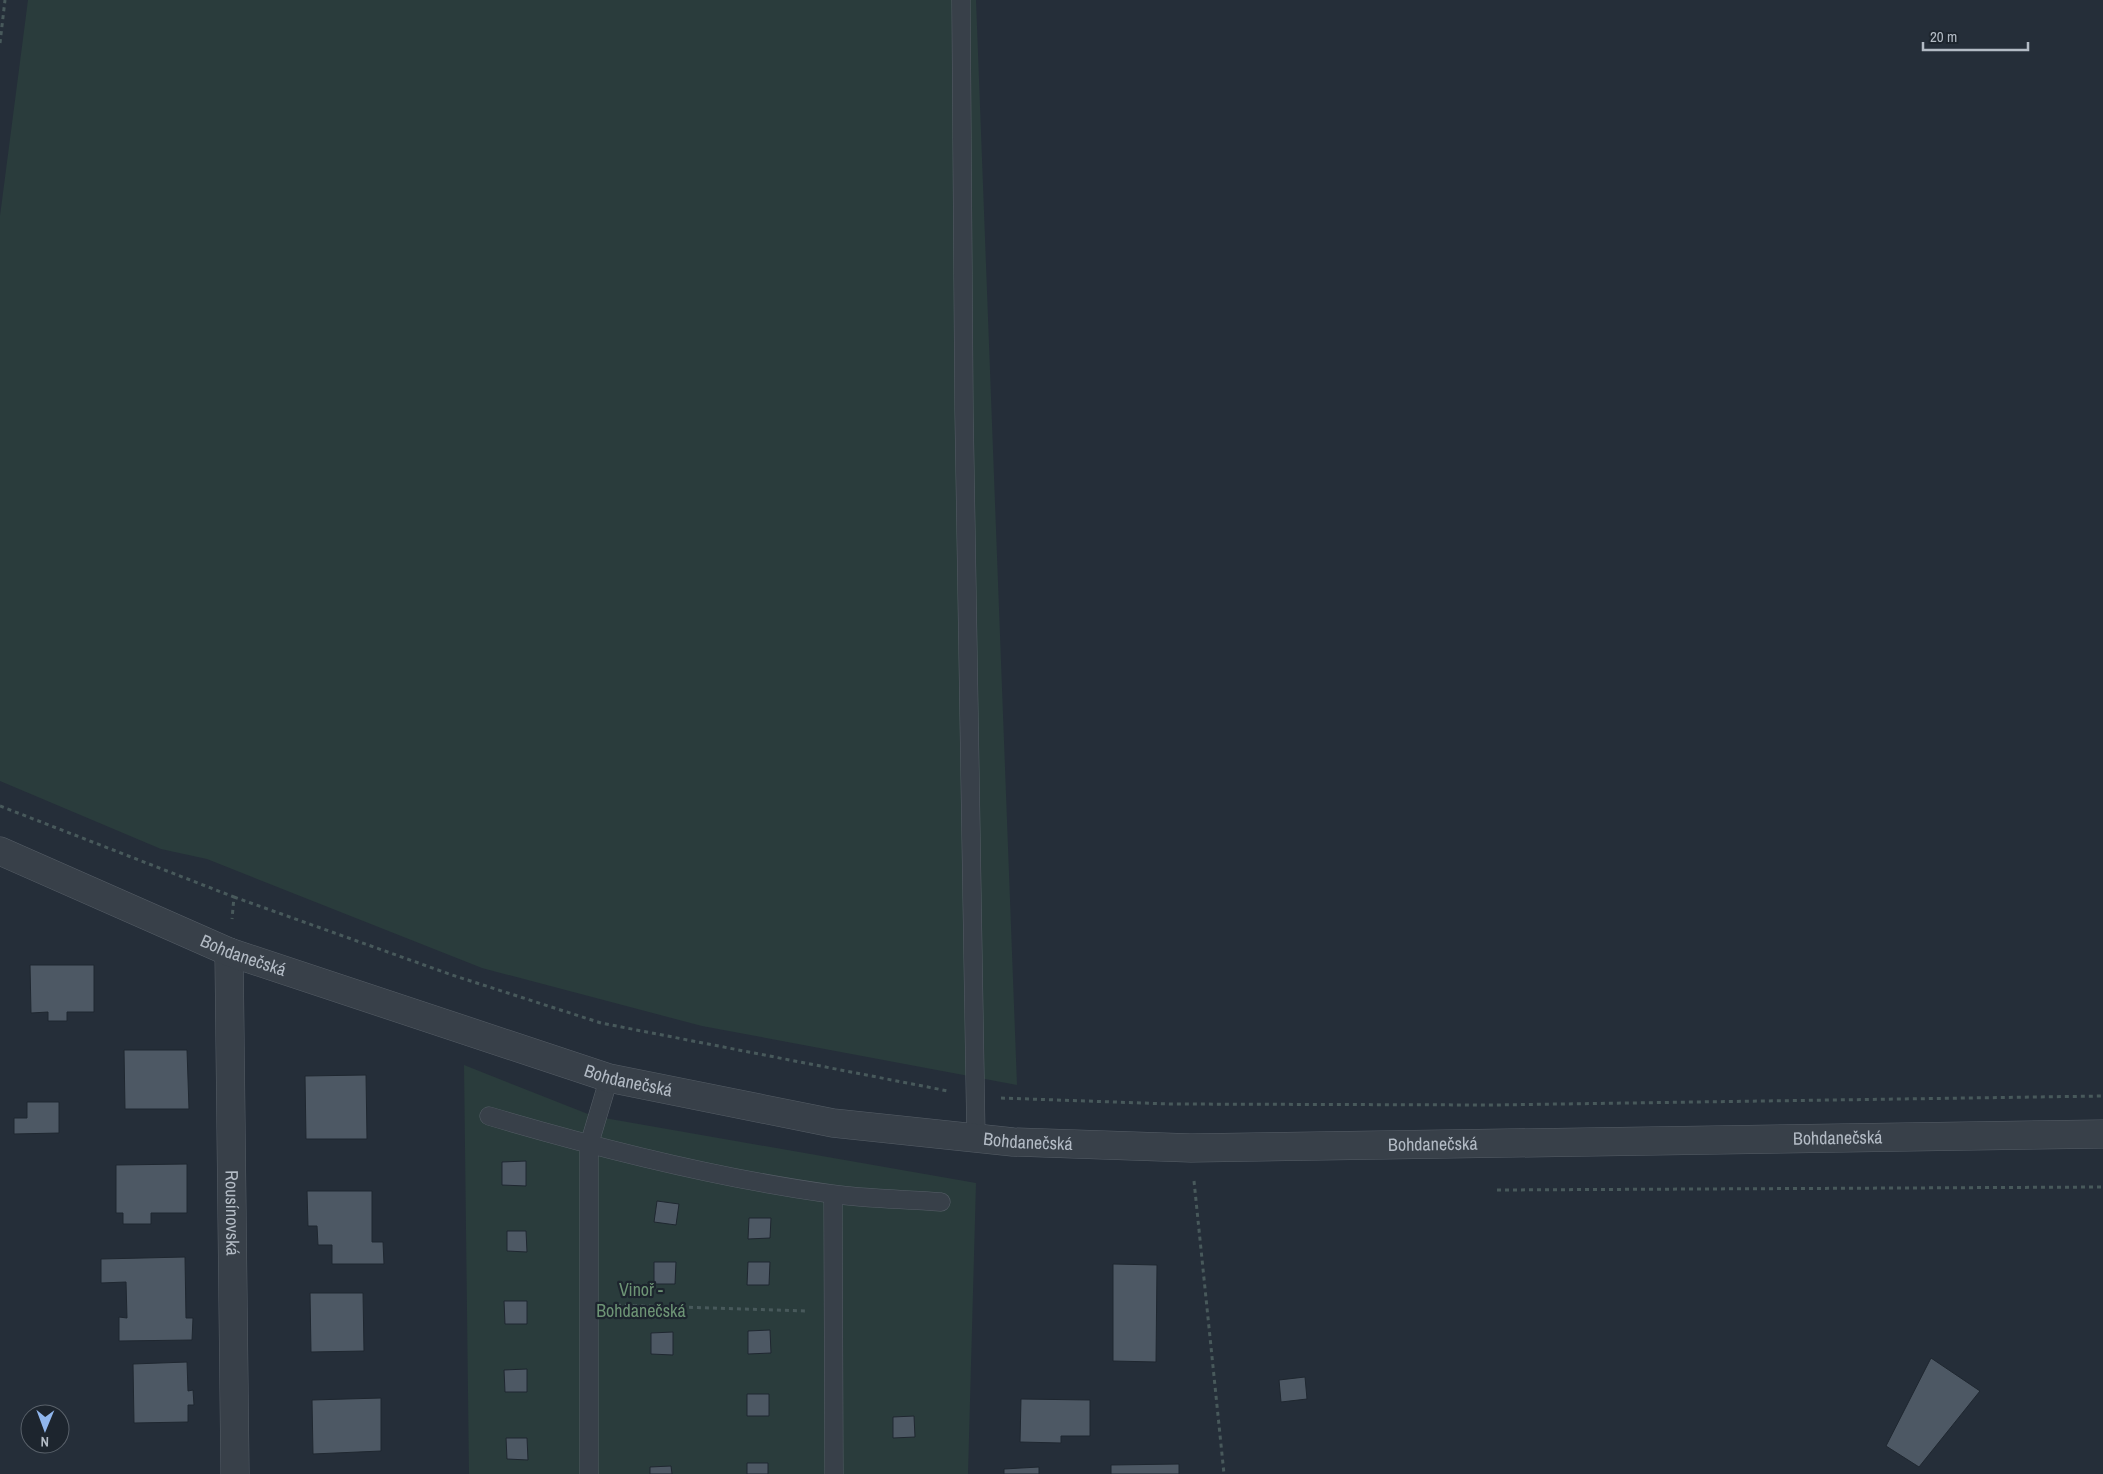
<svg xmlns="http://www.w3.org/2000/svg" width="2103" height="1474" font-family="'Archivo Narrow',sans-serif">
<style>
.green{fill:#2a3c3c}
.building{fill:#4d5864;stroke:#1f2730}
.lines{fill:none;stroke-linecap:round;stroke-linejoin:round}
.service-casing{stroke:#565e67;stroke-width:19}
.minor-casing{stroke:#565e67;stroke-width:29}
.tertiary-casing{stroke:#565e67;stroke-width:29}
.path{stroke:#48595b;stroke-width:3;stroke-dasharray:4 4;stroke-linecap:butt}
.service{stroke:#384049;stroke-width:18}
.minor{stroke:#384049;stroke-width:28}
.tertiary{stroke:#384049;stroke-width:28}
.labels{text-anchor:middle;stroke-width:4.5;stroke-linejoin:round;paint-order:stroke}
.street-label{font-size:18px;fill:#b3bbc5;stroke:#1d252e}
.park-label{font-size:18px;fill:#6d9475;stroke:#1d252e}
</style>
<rect width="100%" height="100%" fill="#252e39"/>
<!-- green -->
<path class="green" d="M28,0h948l41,1085 -315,-59 -220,-58 -275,-109 -46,-10 -161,-68v-565z
M464,1065l129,51 383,67 -8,291h-499z"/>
<!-- building -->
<path class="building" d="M30,965h64v47h-27v9h-19v-9l-17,1z
M124,1050h63l2,59h-64z
M366,1075l1,64h-61l-1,-63z
M27,1102h32v31l-45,1v-16h13z
M526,1161v25l-24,-1v-23z
M187,1164v49h-36v11h-28v-11h-7v-48z
M307,1191h65v51h11l1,22h-52v-19h-14l-1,-19h-9z
M657,1201l22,3 -3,21 -22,-3z
M749,1218h22l-1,20 -22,1z
M507,1231h19l1,21 -20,-1z
M185,1257l1,61h7l-1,22 -73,1v-24l8,1 -1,-36 -25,1v-24z
M654,1262h22l-1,22h-21z
M748,1262h22l-1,23h-22z
M1113,1264l44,1 -1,97 -43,-1z
M310,1293h53l1,58 -53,1z
M504,1301h23v23h-22z
M770,1330l1,23 -23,1v-23z
M673,1332v23l-22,-1v-21z
M1931,1358l49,33 -61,76 -33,-21z
M187,1362l1,29 5,-1 1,15h-6v17l-54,1 -1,-59z
M527,1369v23h-22l-1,-22z
M1305,1377l2,22 -26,3 -2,-22z
M747,1394h22v22h-22z
M381,1398v53l-68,3 -1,-54z
M1021,1399l69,1v36h-29v7l-41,-1z
M914,1416l1,21 -22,1v-21z
M506,1438h21l1,22 -21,-1z
M747,1463h21v11h-21z
M1179,1464v10h-68v-9z
M671,1466l1,8h-22v-7z
M1039,1467v7h-35v-5z"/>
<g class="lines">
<defs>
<path id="service" d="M961,0l3,410 12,728
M489,1116c112,33 226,62 343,78 36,5 73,5 109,8
M833,1195l1,279
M589,1474v-329l20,-67"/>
<g id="minor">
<path id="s1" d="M229,952l6,522"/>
</g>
<g id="tertiary">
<path id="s2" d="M0,851l229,101 380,126 224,45 180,19 178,6 912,-14"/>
</g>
</defs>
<!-- service casing -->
<use href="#service" class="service-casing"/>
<!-- minor casing -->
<use href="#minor" class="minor-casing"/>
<!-- tertiary casing -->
<use href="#tertiary" class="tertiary-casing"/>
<!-- path -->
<path class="path" d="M0,43l5,-43
M0,806l234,91 -2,22
M234,897l218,78 149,48 347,68
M1001,1098l169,6 323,1 610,-9
M1194,1181l30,293
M1497,1190l606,-3
M617,1305l191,6"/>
<!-- service -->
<use href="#service" class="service"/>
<!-- minor -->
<use href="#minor" class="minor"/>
<!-- tertiary -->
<use href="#tertiary" class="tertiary"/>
</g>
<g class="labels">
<!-- street labels -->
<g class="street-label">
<text dy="6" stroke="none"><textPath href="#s2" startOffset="265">Bohdanečská</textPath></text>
<text dy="6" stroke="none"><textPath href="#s2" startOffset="670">Bohdanečská</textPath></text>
<text dy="6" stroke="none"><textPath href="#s2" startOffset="1885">Bohdanečská</textPath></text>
<text dy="6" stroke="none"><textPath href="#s2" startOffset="1075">Bohdanečská</textPath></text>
<text dy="6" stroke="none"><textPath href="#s2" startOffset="1480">Bohdanečská</textPath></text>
<text dy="6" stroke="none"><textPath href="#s1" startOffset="261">Rousínovská</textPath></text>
</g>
<!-- park labels -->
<g class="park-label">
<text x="641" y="1296">Vinoř -<tspan x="641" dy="21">Bohdanečská</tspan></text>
</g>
</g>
<!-- north arrow -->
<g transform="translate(45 1429) rotate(181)"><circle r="24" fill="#1d252e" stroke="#59616a"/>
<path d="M0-4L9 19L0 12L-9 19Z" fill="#90b6ed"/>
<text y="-8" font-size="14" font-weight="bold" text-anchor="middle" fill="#b3bbc5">N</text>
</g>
<!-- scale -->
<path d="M1923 42v8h105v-8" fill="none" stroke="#b3bbc5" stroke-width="2.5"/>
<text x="1930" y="42" font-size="15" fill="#b3bbc5" stroke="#1d252e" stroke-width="4" paint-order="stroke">20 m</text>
</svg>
